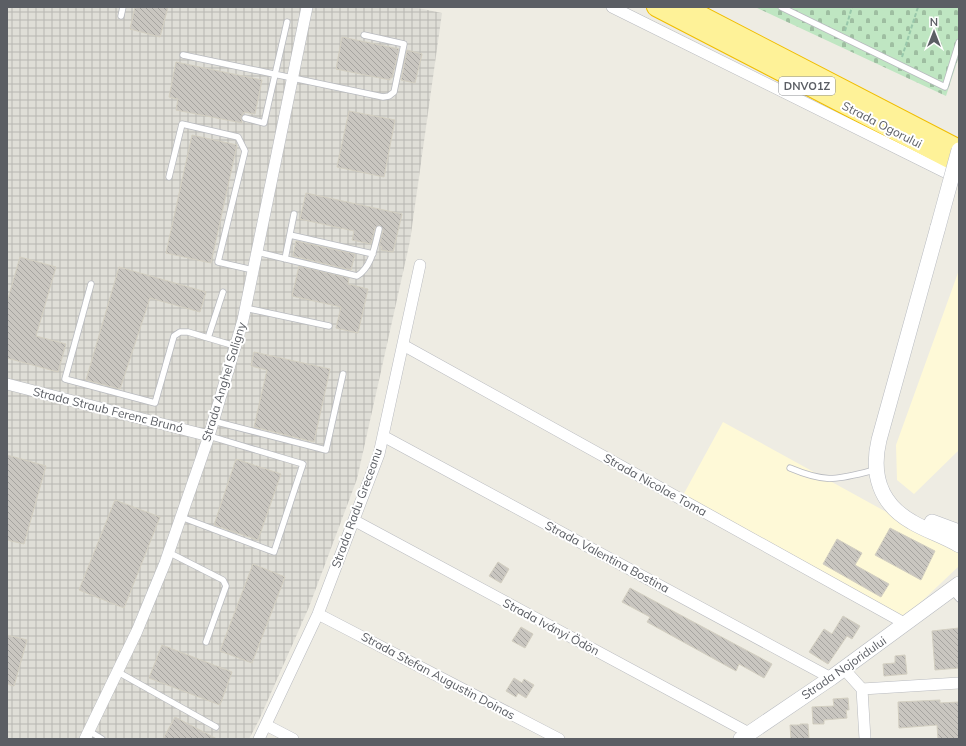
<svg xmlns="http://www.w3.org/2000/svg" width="966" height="746" font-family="Mulish,sans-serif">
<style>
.commercial{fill:#fef9d7}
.industrial{fill:url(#industrial-grid)}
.cemetery{fill:url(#cemetery-stones)}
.building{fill:url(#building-back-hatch);stroke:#d3cfc1}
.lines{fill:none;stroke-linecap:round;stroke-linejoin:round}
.service-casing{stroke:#b8babf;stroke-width:7}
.minor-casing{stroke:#b8babf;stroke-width:12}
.secondary-casing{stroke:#b8bbc1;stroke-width:16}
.trunk-casing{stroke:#f0bd00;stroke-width:20}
.path{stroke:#98c7aa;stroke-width:2;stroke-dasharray:4 2;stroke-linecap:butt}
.service{stroke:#fff;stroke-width:5.5}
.minor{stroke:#fff;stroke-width:11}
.secondary{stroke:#fff;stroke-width:15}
.trunk{stroke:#fef298;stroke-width:18}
.secondary-bridge-casing{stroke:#b8bbc1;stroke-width:16;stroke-linecap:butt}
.secondary-bridge{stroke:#fff;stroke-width:15}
.labels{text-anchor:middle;stroke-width:4;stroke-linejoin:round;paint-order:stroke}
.shield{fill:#fff;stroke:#8c8e92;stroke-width:1}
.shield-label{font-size:11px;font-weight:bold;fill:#5b5e64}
.street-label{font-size:12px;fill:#5b5e64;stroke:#fff}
</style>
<defs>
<pattern id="industrial-grid" width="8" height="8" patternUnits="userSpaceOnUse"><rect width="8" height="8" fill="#dfded7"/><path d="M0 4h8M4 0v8" fill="none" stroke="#b8b7b2"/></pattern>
<pattern id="cemetery-stones" width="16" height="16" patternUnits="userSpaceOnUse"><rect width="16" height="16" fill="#bfe6c2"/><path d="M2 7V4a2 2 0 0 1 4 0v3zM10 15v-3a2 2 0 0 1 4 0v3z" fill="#9ebea1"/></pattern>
<pattern id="building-back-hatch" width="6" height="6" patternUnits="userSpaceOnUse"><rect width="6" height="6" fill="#c9c6c0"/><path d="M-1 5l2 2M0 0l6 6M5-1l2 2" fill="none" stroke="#a6a4a0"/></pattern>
</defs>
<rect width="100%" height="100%" fill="#eeece3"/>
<!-- commercial -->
<path class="commercial" d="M959,270v180l-45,44 -17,-14 -1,-35z
M723,422l236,130v14l-58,55 -220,-122z"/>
<!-- industrial -->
<path class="industrial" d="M7,7h406l29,6 -32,228 -53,238 -48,128 -50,113 -10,19h-242z"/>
<!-- cemetery -->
<path class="cemetery" d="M755,7h204v49l-13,40z"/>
<!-- building -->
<path class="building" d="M135,7h33l-8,30 -30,-8z
M342,37l57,12 -7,29h-2v2l-54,-11z
M407,50l15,4 -7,29 -14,-3z
M176,62l86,18 -7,34 -11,-2 -3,5 1,6 -66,-13 2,-11 -9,-2z
M349,111l46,9 -11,57 -47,-10z
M192,135l45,10 -26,118 -45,-10z
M306,193l96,21 -9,38 -12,-2 1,-3 -3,-1 4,-16 -3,-5 -5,3 -4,16 -19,-4 2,-9 -54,-12z
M296,241l59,13 -4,16 -58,-14z
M20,257l36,10 -20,69 30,8 -8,28 -51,-14v-56z
M299,266l50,12 -1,6 20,5 -10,44 -22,-5 5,-21 -49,-11z
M119,267l87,25 -6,20 -50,-14 -30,91 -34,-9z
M254,352l76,17 -16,73 -60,-15 13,-57 -16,-4z
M7,455l39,11 -22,78 -17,-4z
M236,459l45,15 -23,66 -44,-15z
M115,500l45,17 -36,91 -45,-18z
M890,528l45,23 -14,29 -46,-25z
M837,539l25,14 -7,12 34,19 -8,13 -58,-33z
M498,562l11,7 -8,14 -12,-7z
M253,564l32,13 -33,86 -32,-12z
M630,588l142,76 -8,14 -25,-14 -3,7 -89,-49 3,-5 -28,-15z
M843,616l17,10 -8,13 -5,-3 -19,28 -19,-12 15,-23 8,5z
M521,627l12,7 -8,14 -13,-7z
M959,628v40l-24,2 -3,-39z
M7,635l20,5 -13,46 -7,-2z
M162,645l70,27 -12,33 -71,-27z
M905,655l2,19 -23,2 -1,-12 12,-1v-7z
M514,678l8,5 2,-4 10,6 -8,13 -8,-5 -2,4 -10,-6z
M848,698l1,12h-3l1,8 -23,2v4h-11l-1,-17 22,-1 -1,-7z
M940,700v3l19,-1v37h-21l-1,-14 -38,3 -1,-26z
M175,717l42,22h-54z
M800,724h8l1,15h-18l-1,-14h10z"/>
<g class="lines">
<defs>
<path id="service" d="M781,7l164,80 14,-45
M121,16l2,-9
M183,55l200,42 6,-1 5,-4 10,-48 -40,-9
M245,118l19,5 23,-101
M169,177l13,-53 56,13 7,14 -27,111 35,8
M290,235l83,19
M257,252l100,24c15,-9 18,-31 22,-47
M285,259l9,-45
M91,284l-26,95 90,24 19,-67 6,-4h8l47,14
M245,308l84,18
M208,338l15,-46
M213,421l113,29 17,-76
M790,468c38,16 47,11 85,2
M181,517l93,35 29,-88 -94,-28
M168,552l55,28 3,6 -20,56
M952,591l7,8
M118,672l98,55
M89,731l13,8"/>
<path id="minor" d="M612,7l347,172
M403,345l503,279
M7,384l202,52
M383,436l448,242
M353,523h6l390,210
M318,614l241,125
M844,669l18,20 3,50
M862,689l97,-6
M266,725l27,14
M85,739l52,-108 28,-68 44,-127 34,-116 64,-313
M259,739l59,-125 61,-160 41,-189"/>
<path id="secondary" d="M938,227l-59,213c-8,34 1,64 33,82 15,9 32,14 47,23
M932,522l27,10
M741,739l90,-61 128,-94"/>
<path id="trunk" d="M656,7l303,157
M685,7l274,142"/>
</defs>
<!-- service casing -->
<use href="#service" class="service-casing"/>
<!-- minor casing -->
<use href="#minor" class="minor-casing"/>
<!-- secondary casing -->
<use href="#secondary" class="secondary-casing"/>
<!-- trunk casing -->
<use href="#trunk" class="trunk-casing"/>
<!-- path -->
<path class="path" d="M845,31l7,-24
M902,57l16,-50"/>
<!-- service -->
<use href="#service" class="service"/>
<!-- minor -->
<use href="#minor" class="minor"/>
<!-- secondary -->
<use href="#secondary" class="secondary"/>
<!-- trunk -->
<use href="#trunk" class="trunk"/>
<defs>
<path id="secondary-bridge" d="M938,227l21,-77"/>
</defs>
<!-- secondary-bridge casing -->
<use href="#secondary-bridge" class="secondary-bridge-casing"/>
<!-- secondary-bridge -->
<use href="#secondary-bridge" class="secondary-bridge"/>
</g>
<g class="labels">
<!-- shield labels -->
<rect class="shield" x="779" y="77" width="56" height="18" rx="3"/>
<g class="shield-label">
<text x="807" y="90">DNVO1Z</text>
</g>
<!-- street labels -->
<g class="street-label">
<text transform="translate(882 125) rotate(27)" y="4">Strada Ogorului</text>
<text transform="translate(224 382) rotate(-73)" y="4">Strada Anghel Saligny</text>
<text transform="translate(108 410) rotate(14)" y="4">Strada Straub Ferenc Brunó</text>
<text transform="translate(655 485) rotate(29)" y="4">Strada Nicolae Toma</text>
<text transform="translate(357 508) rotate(-70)" y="4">Strada Radu Greceanu</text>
<text transform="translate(607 557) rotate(28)" y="4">Strada Valentina Bostina</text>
<text transform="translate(551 627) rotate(28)" y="4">Strada Iványi Ödön</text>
<text transform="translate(844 668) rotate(-35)" y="4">Strada Nojoridului</text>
<text transform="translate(438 676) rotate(28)" y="4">Strada Stefan Augustin Doinas</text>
</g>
</g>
<!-- border -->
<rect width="966" height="746" fill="none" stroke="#5b5e64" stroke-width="16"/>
<!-- north arrow -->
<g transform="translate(934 32)" stroke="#ffffff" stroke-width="3" paint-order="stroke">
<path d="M0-3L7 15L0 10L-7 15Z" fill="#5b5e64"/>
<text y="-6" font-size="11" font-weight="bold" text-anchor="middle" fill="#5b5e64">N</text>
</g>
</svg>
